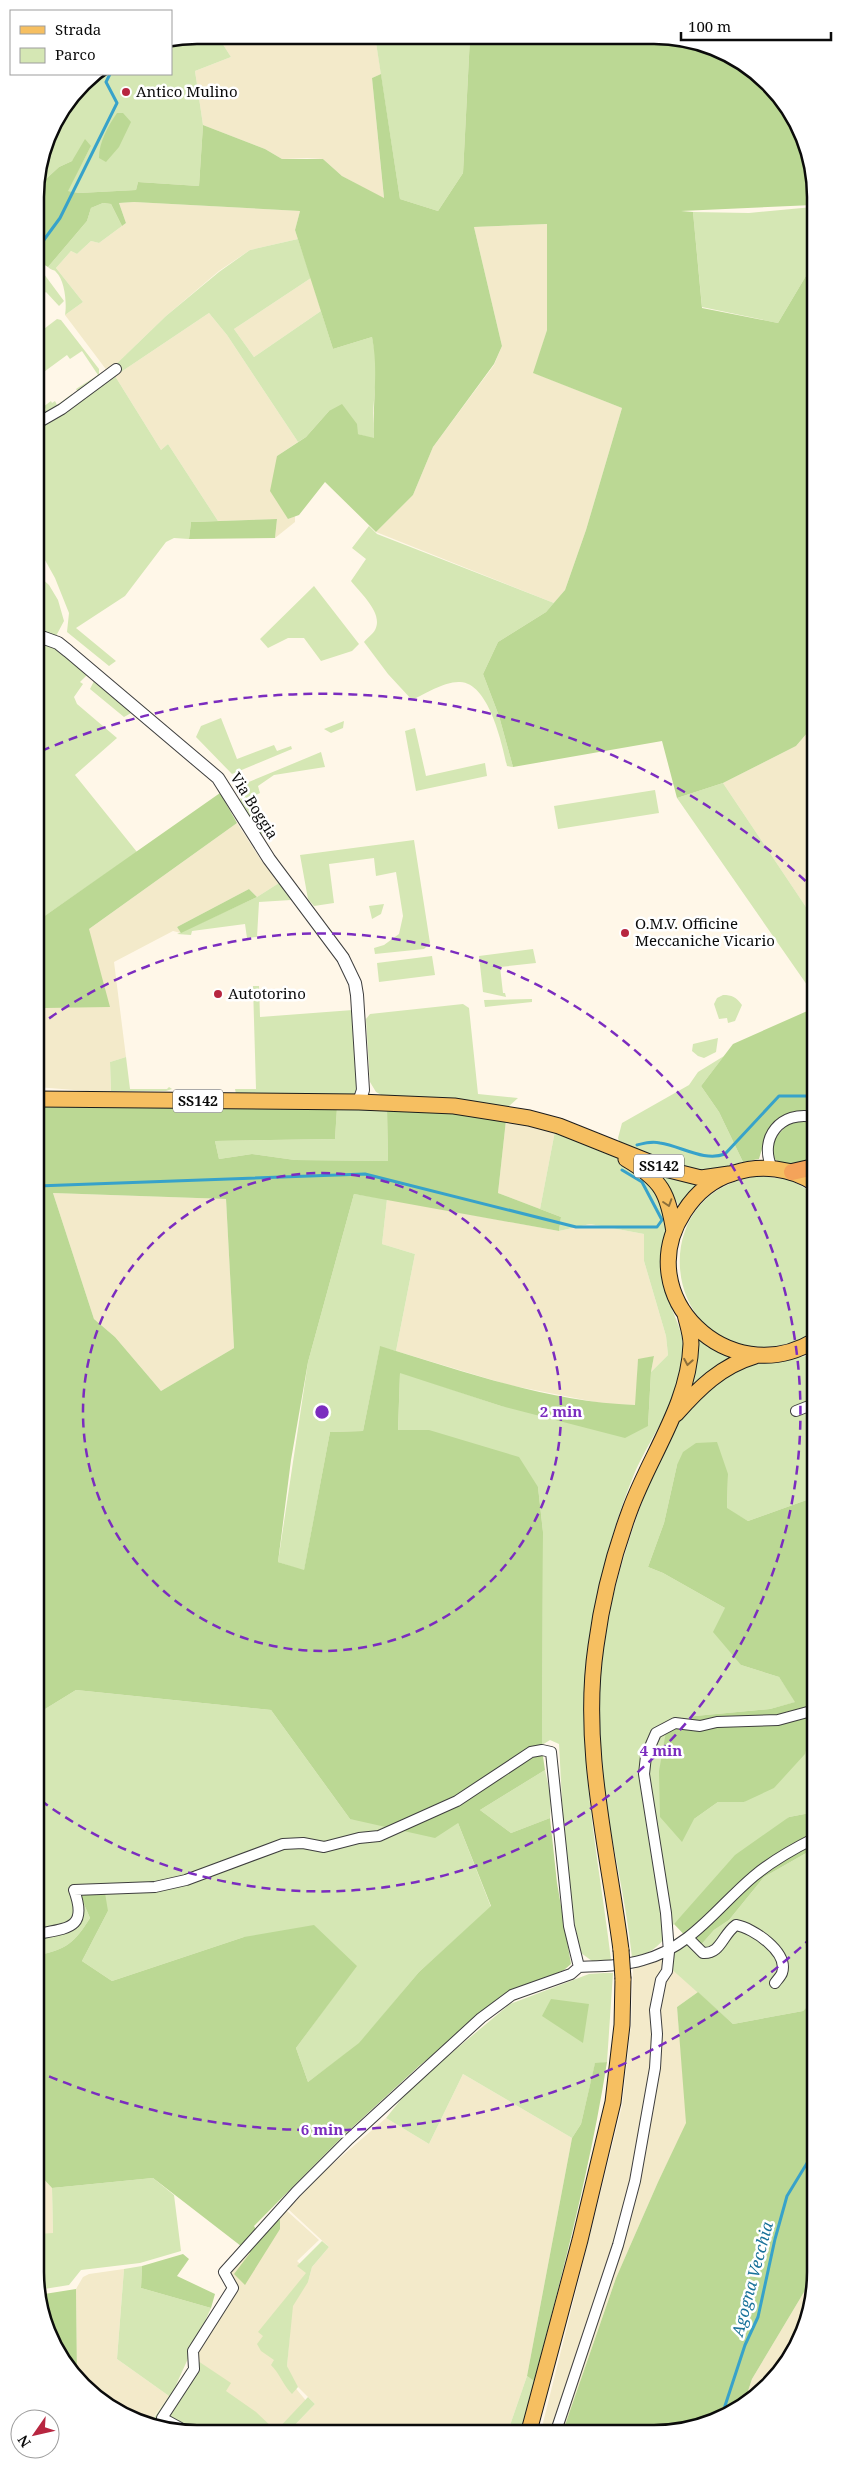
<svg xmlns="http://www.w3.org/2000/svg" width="851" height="2469" font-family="'Noto Serif',serif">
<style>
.farmland{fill:#f3eaca}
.green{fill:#d5e7b4}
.forest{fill:#bbd894;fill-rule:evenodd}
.cemetery{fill:#d7debc}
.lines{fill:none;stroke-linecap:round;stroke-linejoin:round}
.stream{stroke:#37a2ca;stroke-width:3}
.minor-casing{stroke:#3e3e3e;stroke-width:12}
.tertiary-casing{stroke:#3e3e3e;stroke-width:14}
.primary-casing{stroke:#1c1c1c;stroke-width:17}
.trunk-casing{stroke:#1c1c1c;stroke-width:18}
.minor{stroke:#fff;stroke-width:10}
.tertiary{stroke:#fff;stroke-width:12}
.primary{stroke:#f6bf61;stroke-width:15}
.trunk{stroke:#f4a35a;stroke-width:16}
.primary-bridge-casing{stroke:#1c1c1c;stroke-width:17;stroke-linecap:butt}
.primary-bridge{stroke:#f6bf61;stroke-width:15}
.oneway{stroke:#8c6e3a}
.ring{fill:none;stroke:#7b2cbf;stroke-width:2.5;stroke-dasharray:9 6}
.poi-dot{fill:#b72640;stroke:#fff;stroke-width:2}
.labels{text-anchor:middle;stroke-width:5;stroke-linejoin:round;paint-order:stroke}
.shield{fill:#fff;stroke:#545454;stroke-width:1}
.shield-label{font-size:14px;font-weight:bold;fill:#0b0b0b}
.poi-label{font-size:15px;fill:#0b0b0b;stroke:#fff;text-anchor:start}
.street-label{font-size:15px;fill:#0b0b0b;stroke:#fff}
.water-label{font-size:16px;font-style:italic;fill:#187199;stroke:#fff}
.rim{fill:none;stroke:#0b0b0b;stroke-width:2.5}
.centre{fill:#7b2cbf;stroke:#fff;stroke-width:2.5}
.ring-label{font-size:15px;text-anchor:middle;font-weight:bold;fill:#7b2cbf;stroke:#fff;stroke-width:5;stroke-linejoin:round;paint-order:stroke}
</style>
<rect width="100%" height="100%" fill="#fff7e8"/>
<!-- farmland -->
<path class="farmland" d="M217,35l158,1 6,38 -9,4 12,121 -42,-23 -19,-17 -16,-1 -25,1 -17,-10 -62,-24 -8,-54 36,-14z
M134,202l166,9 -5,19 3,9 -48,11 -31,21 -53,45 -58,56 -43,-57 18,-13 -27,-34 15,-17 6,3 14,-13 8,2 27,-20 -7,-20z
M547,224v106l-13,43 88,35 -36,122 -21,60 -11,13 -178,-71 37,-37 20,-48 61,-82 8,-19 -28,-119z
M311,278l10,33 -67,46 -20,-28z
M209,313l18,22 71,107 -21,14 11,63 7,-3v6l-20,16 2,-19 -59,2 -50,-77 -7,6 -46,-74z
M814,725v194l-91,-136 73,-37z
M237,823l24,37 18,23 -22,14 -8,-8 -72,38 4,6 -8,-2 -59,31 12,95 -16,5 1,31 -74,-6 -1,-85 5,1 4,5 44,-79z
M506,1120l49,11 -15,78 -42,-16z
M53,1193l173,6 8,149 -73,43 -46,-54 -21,-18z
M387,1199l172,32 31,-7 54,10v27l22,75 2,19 -17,17 3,-16 -16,4 -2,45 -31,-1 -96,-19 -113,-34 19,-97 -33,-10z
M661,1959l37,33 -21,15 10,116 -29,59 -42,96 -53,153h-22l81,-325 9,-81 2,-56z
M463,2074l109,64 -45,238 -19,55h-219l26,-27 -21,-21 -7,-17 3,-34 -12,35 30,36 -26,28h-87l1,-79 40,-67 -8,-13 58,-62 33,30 -22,21 12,11 -1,10 4,-15 17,-20 -41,-38 39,-40 59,-51 43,26z
M38,2173l14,15 1,46h-15z
M124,2269l-7,90 52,37 -21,29 -23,-8 -42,-30 -6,-11 -1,-87 7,-12 6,-3z
M816,2272v11l-12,51 -28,45 -33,27 9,-27z"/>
<!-- green -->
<path class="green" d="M196,35h21l14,22 -36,14 8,54 -4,61 -61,-4 -2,8 -57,3 -12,-2 24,-45 -19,15 -13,6 -24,22 17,-64 38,-50 81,-1v-34z
M375,36l95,1 -7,136 -25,38 -38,-12z
M103,203l8,1 11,22 -23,17 -8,-2 -14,13 -6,-3 -15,17 27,34 -18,13c2,-11 0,-35 -9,-43 -2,-3 -4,-1 -8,-5l39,-46 4,-13z
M813,207v57l-35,59 -76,-16 -9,-95 56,1z
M298,239l13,39 -77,51 20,28 67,-46 12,38 39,-12 5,25 -4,51 1,26 -16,-5 -29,-23 -23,26 -8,5 -71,-107 -18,-22 -94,63 46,74 7,-6 50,77 -27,1 -2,17 -15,-1 -8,4 -41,54 -49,32 40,33 -7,5 -42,-34 2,-19 -14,-35 -19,-34v-116l13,-5 66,-46 -7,-5 58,-56 53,-44 31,-22z
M41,270l23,31 -5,5 -13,-14 -3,2 -4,-6 2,-2 -6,-8v-5z
M57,319l4,1 38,49v8l-21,15 -2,-3 22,-14 -16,-24 -12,8 -3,-4 -30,22 -1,-1v-41z
M72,394v4l-23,15 -5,-2 2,-2 -3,-2 8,-6 1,2 3,-2 2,4z
M369,526l8,8 177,69 -8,9 -48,30 -15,32 16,42 14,51 -6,-1c-5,-22 -18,-83 -47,-84 -15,-1 -35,12 -48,18l-24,-26 -24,-32c3,-4 9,-8 11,-12 9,-17 -15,-37 -24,-49l15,-22 -14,-11z
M36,559l4,18 9,8 9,15 6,21 -8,15 -20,-7z
M314,586l45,58 -7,7 -31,10 -17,-23h-16l-20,10 -8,-9z
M36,640l19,7 33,27 -8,8 3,2 -9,13 3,7 40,34 -42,37 62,77 -101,70v-216l9,-12 -8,-6 5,-7 -6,-4z
M94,681l39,31 -9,5 -34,-28z
M221,718l16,41 37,-14 3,6 14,-5 1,3 -60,25 -36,-37 5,-11z
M344,721l-1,7 -12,5 -7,-4z
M415,728l11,48 59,-13 2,13 -71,15 -11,-60z
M321,752l4,15 -51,8 -16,11 2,7 -4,2 9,38 -5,1c-8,-14 -29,-35 -16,-50z
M723,783l91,136v76l-137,-197z
M655,790l4,23 -101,16 -4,-23z
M414,840l16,103 -6,6 -49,5 -1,-6 10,-3 15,-11 4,-18 -7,-44 -20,4 -2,-18 -45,6 5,39 -20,3 -6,-7 -8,-44z
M279,883l12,17 -32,2 -2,35 -10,1 -2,-14 -53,7 -1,4 -14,-1 80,-37z
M384,904l-3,10 -9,5 -3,-13z
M533,949l3,14 -36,4 3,26h2l1,4 -23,-5 -4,-36z
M432,956l3,19 -56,7 -2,-19z
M253,986h6l1,31 93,-7 7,76 -6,12 -118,-4 -1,-5h21z
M723,995c9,0 13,2 19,10l-7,16 -7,2 -1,-5 -8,1 -5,-15 3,-6z
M532,999v3l-47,5 -1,-7z
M463,1004l6,4 9,86 40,4 -10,9 -27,-4 -96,-6 -9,-5 -6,-10 -4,-63 4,-5z
M718,1038l-2,14 -12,6 -6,-2 -6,-5 1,-7z
M724,1056l-23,30 18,26 24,50 -29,9h-27l-67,-27 -2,-6 4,-15 67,-38 9,-13z
M126,1057l4,32h37l2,-2 3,2 -6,2h-55l-1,-29z
M186,1089l36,1v3l-36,-1z
M337,1108l50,1 1,52 -93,-1 -43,-6 -33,5 -4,-18 120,-2z
M555,1131c48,18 100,35 112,90 4,17 -4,37 -3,55 1,35 26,51 18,93 -7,39 -34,71 -49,108 -22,54 -37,114 -45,173 -13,102 11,208 23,310l-19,1 -11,-8c-17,-68 -18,-140 -22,-209l-9,-4 -8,5 1,-213 -5,-45 -140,-56 2,-59 101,34 147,20 3,-54 17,-17 -2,-19 -22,-75v-27l-54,-10 -31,7 2,-14 -21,-8z
M652,1171l45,14 -18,21 -12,-21z
M762,1176l28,4 24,13v138c-14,11 -32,15 -49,16 -106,3 -120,-161 -3,-171z
M354,1194l33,5 -5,45 33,10 -19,97 -16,-4 -17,84 -33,1 -26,139 -26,-9 30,-200z
M695,1335l19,15 19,7 -43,33z
M806,1356l8,1 1,140 -67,24 -21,-12 1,-35 -51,-9 -13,58 -16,44 15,6 62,35 16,57 38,12 17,25 -26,7 -75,7 -28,10 27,93 24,-17h26l71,-86v96l-26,5 -115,107c-14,21 -17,27 -42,34 -7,-70 -27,-139 -33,-209 -7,-87 16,-174 46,-255 16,-40 32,-86 68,-112 9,-7 26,-16 37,-19 18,-5 38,-3 56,-7z
M76,1690l195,20 79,109 108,4 33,84 -72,65 -60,72 -51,38 -12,-34 60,-82 -112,-29 -132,44 -30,-20 26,-50 -28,-16 10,23c-15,24 -24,32 -52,37l-1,-241z
M545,1770l6,27 -1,21 -39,15 -31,-23z
M815,1848v150l-12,13 -70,13 -65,-58 1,-14 21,-12 10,6 14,-16 15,-10 35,-43z
M604,1973h9l-6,89 -12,2 -14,60 -9,14 -109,-64 -34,70 -43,-26 26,-32 98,-82 79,-30z
M153,2178l21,17 7,56 -41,12 -59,7 -12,15 -31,5v-56l15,-1 -1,-45z
M322,2241l7,6 -17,20 -4,15 -15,24 -6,60 11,21 -6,7c-9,-9 -12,-20 -21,-29l3,-5 -13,-9 -4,-7 6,-8 -5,-4 48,-59 -9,-7z
M142,2266l-1,22 70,20 -35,77 19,-26 36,24 -5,8 30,21 20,19h-111l-16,-6 20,-29 -52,-37 7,-90z
M527,2376l7,5 -12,50h-14z
M308,2397l7,7 -26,27h-13z"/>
<!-- forest -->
<path class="forest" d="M470,37l216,1 40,14 43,30 26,34 18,49v40l-132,6 12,1 9,96 76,15 35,-59 1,461 -18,21 -73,37 -46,15 -15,-57 -149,26 -14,-51 -16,-42 15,-32 48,-30 19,-22 21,-60 36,-122 -89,-35 14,-43v-106l-73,3 28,119 -8,18 -61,83 -20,48 -37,37 -51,-50 -26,33 -11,4 -18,-28 7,-35 29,-19 23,-26 13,-7 15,20 1,10 16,4c-2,-35 5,-66 -2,-101l-39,12 -38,-119 5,-19 -166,-9 -15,1 7,20 -4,3 -11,-22 -8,-1 -12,5 -4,13 -39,46 -10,-6 -3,2v-74l24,-22 13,-6 13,-22 6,7 -23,45 11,2 57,-3 2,-8 61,4 4,-61 62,24 17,10h41l19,17 42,22 -12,-120 9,-4 19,125 38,12 25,-38z
M117,113h6l8,9 -12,25 -13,15 -7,-4c0,-16 9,-32 18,-45z
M277,519l-2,19 -86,1 2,-17z
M220,793l17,30 -148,106 21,78 -65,1 -8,-11 5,-55 -6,-1v-19z
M249,889l8,8 -76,36 -4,-6z
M814,1008v105c-35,-6 -47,16 -55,46l-16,3 -24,-50 -18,-26 32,-42z
M37,1106l300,2 -2,31 -120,2 4,18 33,-5 43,6 93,1 -1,-52 60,2 59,9 -8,73 63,24 -2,14 -205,-37 -46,168 -17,98 -13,102 26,8 26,-138 33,-1 17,-85c83,25 168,56 255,59l3,-46 16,-3 -3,16 -3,54 -23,12 -124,-32 -101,-33 -2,57h31l90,27 19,30 5,45 -1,218 3,20 -65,40 31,23 39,-15 7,65 14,81 -7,6 -53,23 -92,73 -74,68 -91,92 5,8 21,-15v10l-35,56 -11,-11 16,-21 -97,-75 -101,10 -14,-15v-218c28,-5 37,-13 52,-37l-10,-23 25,-2 3,18 -26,50 30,20 132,-44 70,-12 43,41 -61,82 12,34 51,-39 60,-71 72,-66 -33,-83 -23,15 -85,-19 -79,-109 -195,-20 -39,24v-446l3,1 -3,-33zM53,1193l173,6 8,149 -73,43 -46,-54 -21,-18z
M801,1118l13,4v41c-13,2 -29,4 -41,-5v-18l17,-18z
M717,1442l11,32 -1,34 21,13 67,-24v219l-10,38 -31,34 -30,14h-26l-24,17 -12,23 -22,-25 -1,-46 8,-45 28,-10 75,-7 25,-7 -16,-25 -38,-12 -28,-33 12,-24 -62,-35 -15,-6 16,-44 13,-58 6,-13 13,-9z
M815,1812v36l-51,29 -35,43 -15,10 -14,16 -8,-3 -18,-19 61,-69 54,-38z
M698,1992l35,32 70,-13 12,-13 1,274 -64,107 -9,27 -7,6 -50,19h-123l53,-153 42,-96 28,-59 -9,-116z
M551,1999l38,5 -6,39 -41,-27z
M607,2062c-17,108 -45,213 -73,319l-7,-5 45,-238 9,-14 14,-61z
M183,2254l6,5 -12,17 38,18 -4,14 -70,-20 1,-22z
M76,2289l1,87 3,8c-18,-24 -42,-57 -42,-89z"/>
<!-- cemetery -->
<path class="cemetery" d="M36,941h7l-4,38 -3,-1z"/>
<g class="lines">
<!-- stream -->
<path class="stream" d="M191,36l10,-1
M171,42l9,-4
M35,252l25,-34 57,-115 -11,-21 4,-8
M637,1145c8,-2 15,-4 23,-2 21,3 44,19 65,11l54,-58h35
M37,1186l328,-12 211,53h81l5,-7 -20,-38 -20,-12
M721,2418l24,-73 13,-28 17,-78 12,-43 28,-46"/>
<defs>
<path id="minor" d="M36,424l26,-15 54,-40
M772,1168c-14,-30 9,-58 42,-51
M796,1411l18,-7
M38,1934c31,-6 50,-6 36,-44l81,-3 31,-7 97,-36 20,-1 21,4 35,-9 20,-2 78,-35 74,-49 11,-2 9,2 18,174 10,41c21,-1 44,-1 64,-7 49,-13 75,-54 111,-84 19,-16 39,-27 61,-38
M688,1938l15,15c18,1 19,-18 33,-28 17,3 53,27 46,48 -1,3 -5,7 -7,10
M186,2431l-24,-13 32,-49 -1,-18 40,-63 -9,-16 72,-80 53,-53 132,-121 31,-23 59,-21 8,-7
M556,2431l62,-186 17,-64 20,-113 2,-34 -2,-24 6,-30 6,-9 2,-19 -3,-39 -22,-139 2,-18 10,-23 19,-10 25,3 17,-4 61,-2 37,-10"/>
<path id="tertiary" d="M36,635l22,8 10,8 150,127 51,81 74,99 12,25 2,12 6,95 -4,12"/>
<path id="primary" d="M37,1099l322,3 95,4 75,12 30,8 110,44 32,8 28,-4
M626,1159c36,21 42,34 48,73
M814,1183c-23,-15 -53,-19 -80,-10 -21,6 -38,20 -50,39 -55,84 45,180 130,129
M676,1414c23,-26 45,-48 79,-58
M621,1950c-13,-101 -40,-202 -25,-304 6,-46 18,-93 34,-136 20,-55 59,-106 61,-166 0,-10 -4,-21 -6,-30
M529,2431l51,-191 33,-138 9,-77 1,-46"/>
<path id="trunk" d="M792,1172l22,-5"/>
</defs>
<!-- minor casing -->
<use href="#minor" class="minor-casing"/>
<!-- tertiary casing -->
<use href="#tertiary" class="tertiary-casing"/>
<!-- primary casing -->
<use href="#primary" class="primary-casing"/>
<!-- trunk casing -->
<use href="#trunk" class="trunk-casing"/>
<!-- minor -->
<use href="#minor" class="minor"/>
<!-- tertiary -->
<use href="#tertiary" class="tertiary"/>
<!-- primary -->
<use href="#primary" class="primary"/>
<!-- trunk -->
<use href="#trunk" class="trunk"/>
<defs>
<path id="primary-bridge" d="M621,1950l2,29"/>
</defs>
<!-- primary-bridge casing -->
<use href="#primary-bridge" class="primary-bridge-casing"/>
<!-- primary-bridge -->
<use href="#primary-bridge" class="primary-bridge"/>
</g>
<!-- one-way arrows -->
<defs><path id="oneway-chevron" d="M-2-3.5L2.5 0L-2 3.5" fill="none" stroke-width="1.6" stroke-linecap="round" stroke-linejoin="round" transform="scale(1.25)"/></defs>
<g class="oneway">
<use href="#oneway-chevron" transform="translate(668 1203) rotate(72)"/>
<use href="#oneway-chevron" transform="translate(688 1362) rotate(100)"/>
</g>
<!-- distance rings -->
<g class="ring">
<circle cx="322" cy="1412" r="239"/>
<path d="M37 1027A479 479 0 1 1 40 1800"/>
<path d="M812 1937A718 718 0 0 1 41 2073M41 751A718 718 0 0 1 812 887"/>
</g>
<!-- markers -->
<g class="poi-dot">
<circle cx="126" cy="92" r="5"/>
<circle cx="625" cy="933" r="5"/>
<circle cx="218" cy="994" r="5"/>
</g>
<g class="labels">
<!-- shield labels -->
<g class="shield">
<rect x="173" y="1089.5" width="50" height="23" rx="4"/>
<rect x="634" y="1154.5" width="50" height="23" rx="4"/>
</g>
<g class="shield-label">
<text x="198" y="1106">SS142</text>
<text x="659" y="1171">SS142</text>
</g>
<!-- poi labels -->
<g class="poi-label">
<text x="136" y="97">Antico Mulino</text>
<text x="635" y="929">O.M.V. Officine<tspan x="635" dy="17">Meccaniche Vicario</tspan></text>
<text x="228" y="999">Autotorino</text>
</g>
<!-- street labels -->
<g class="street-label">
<text transform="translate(254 806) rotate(58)" y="5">Via Boggia</text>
</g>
<!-- water labels -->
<g class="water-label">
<text transform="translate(752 2279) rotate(-75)" y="6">Agogna Vecchia</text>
</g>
</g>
<!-- crop -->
<path d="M0 0H851V2469H0ZM197 44H654A153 153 0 0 1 807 197V2272A153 153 0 0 1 654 2425H197A153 153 0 0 1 44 2272V197A153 153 0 0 1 197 44Z" fill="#fff" fill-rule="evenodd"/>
<path class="rim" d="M197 44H654A153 153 0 0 1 807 197V2272A153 153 0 0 1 654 2425H197A153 153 0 0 1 44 2272V197A153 153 0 0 1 197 44Z"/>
<circle cx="322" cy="1412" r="8" class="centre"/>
<g class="ring-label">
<text x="561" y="1417">2 min</text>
<text x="661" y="1756">4 min</text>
<text x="322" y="2135">6 min</text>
</g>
<!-- legend -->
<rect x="10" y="10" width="162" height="65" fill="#ffffff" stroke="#9d9d9d"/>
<rect x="20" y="26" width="25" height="8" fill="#f6bf61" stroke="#9d9d9d"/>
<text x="55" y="35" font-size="15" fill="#0b0b0b">Strada</text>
<rect x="20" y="48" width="25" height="15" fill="#d5e7b4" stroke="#9d9d9d"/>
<text x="55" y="60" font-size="15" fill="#0b0b0b">Parco</text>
<!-- north arrow -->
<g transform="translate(35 2434) rotate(236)"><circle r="24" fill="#ffffff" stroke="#9d9d9d"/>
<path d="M0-4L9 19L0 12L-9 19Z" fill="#b72640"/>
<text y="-8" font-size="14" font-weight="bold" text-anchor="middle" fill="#0b0b0b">N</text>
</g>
<!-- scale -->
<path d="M681 32v8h150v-8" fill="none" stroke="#0b0b0b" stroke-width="2.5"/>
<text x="688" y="32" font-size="15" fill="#0b0b0b" stroke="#ffffff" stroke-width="4" paint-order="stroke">100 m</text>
</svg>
